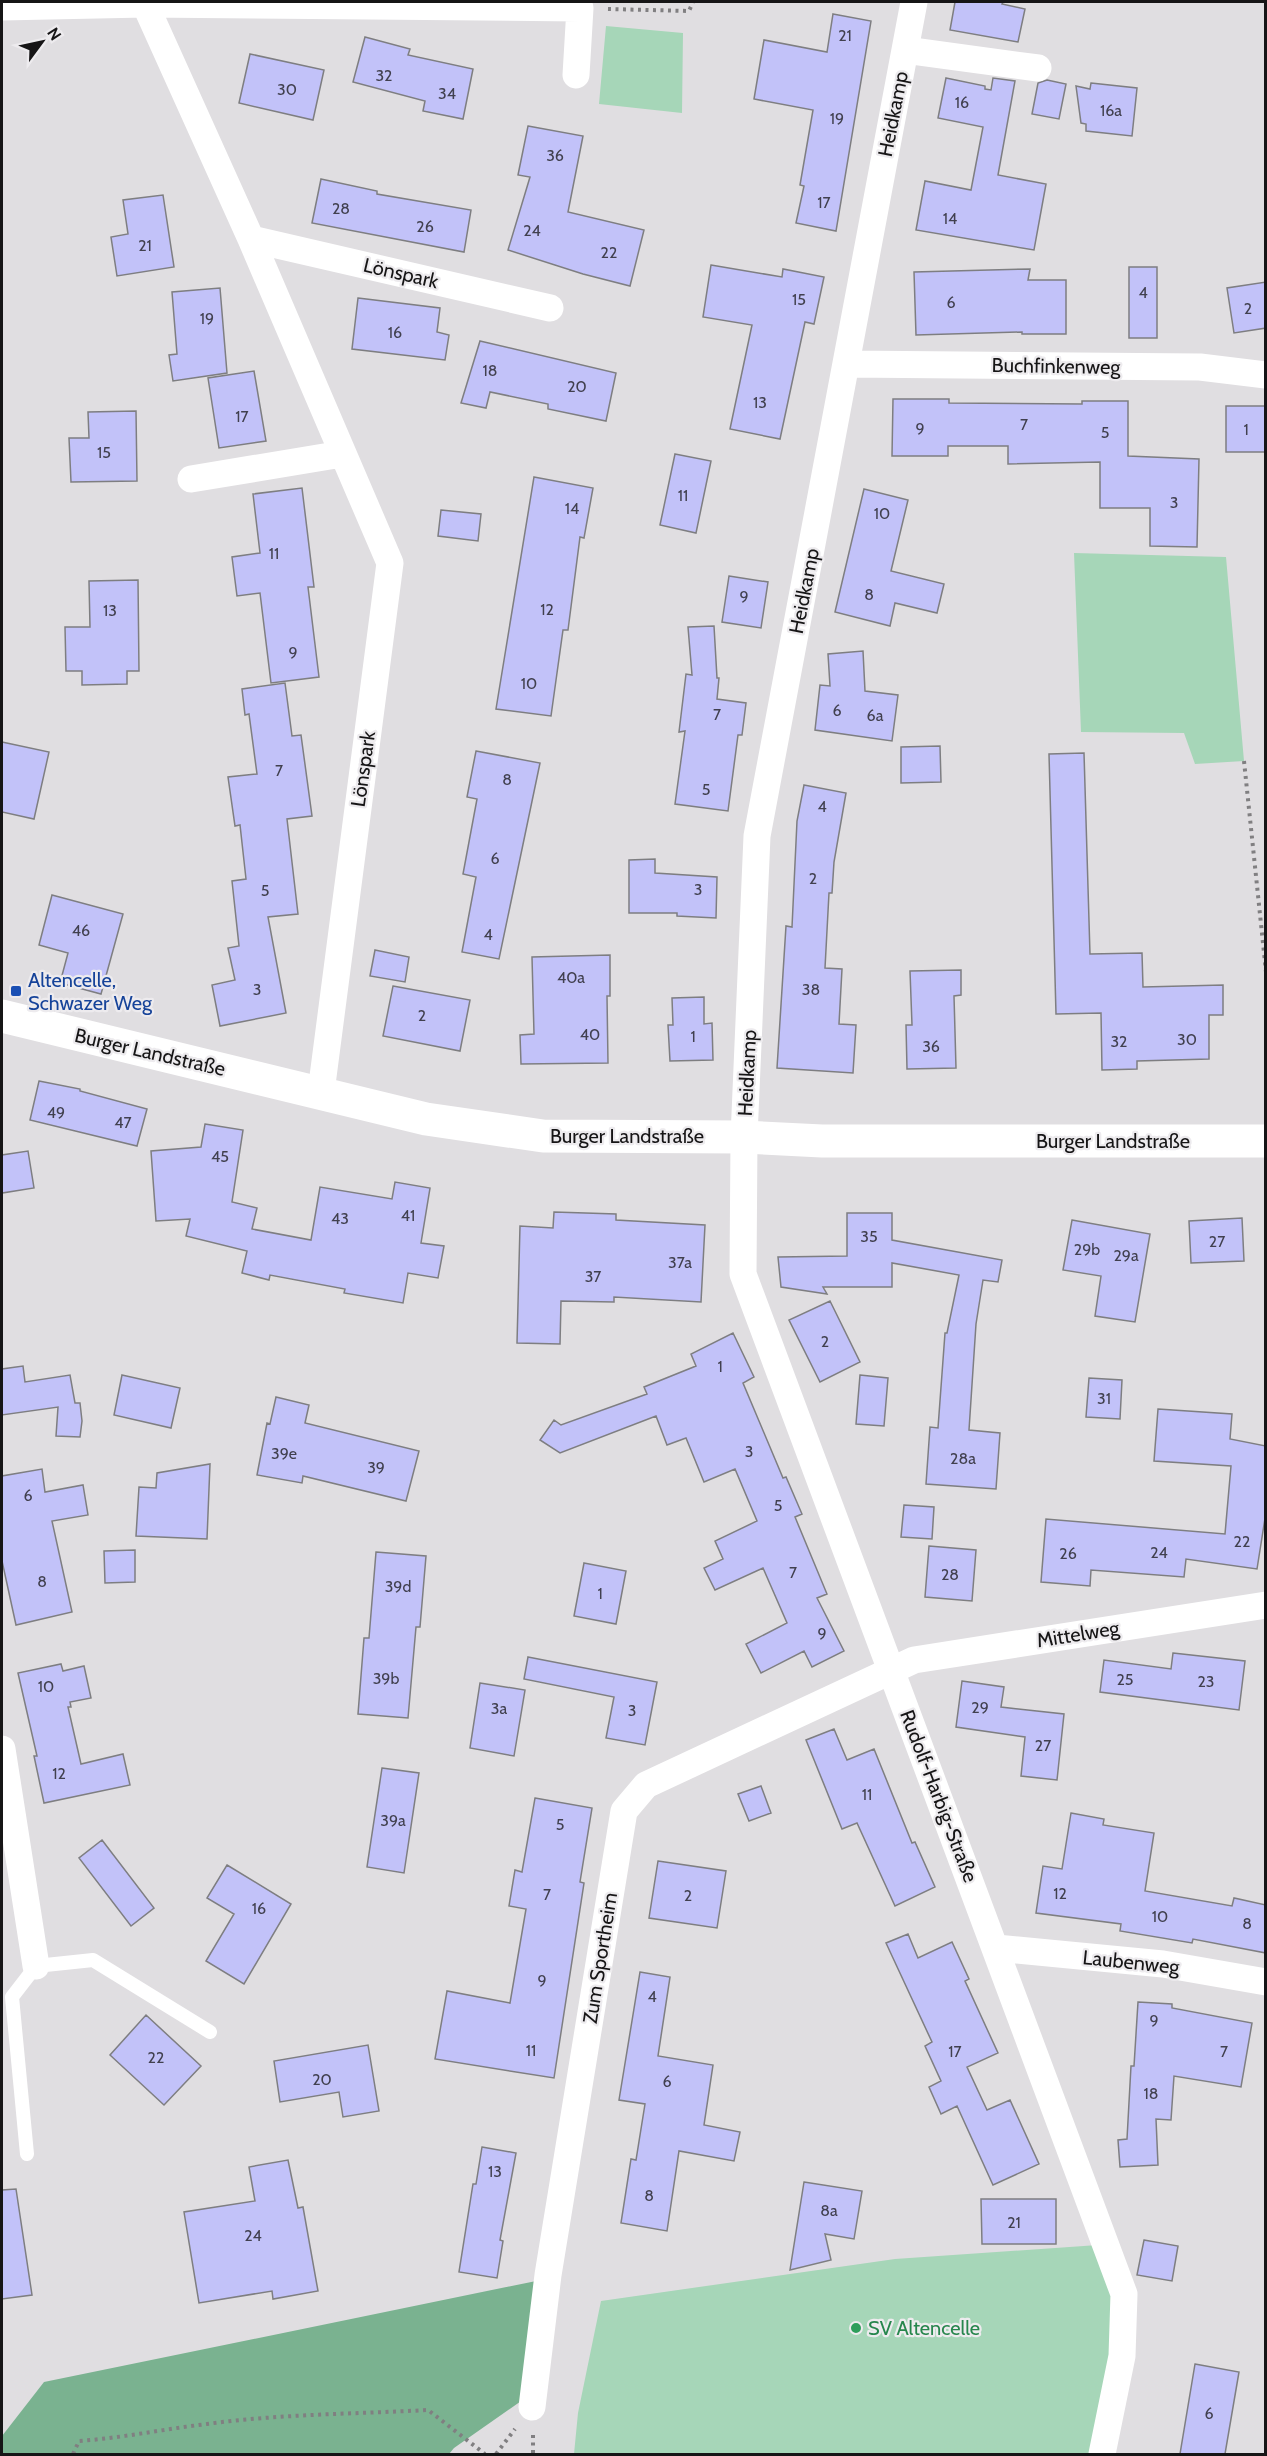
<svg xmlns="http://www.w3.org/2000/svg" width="1267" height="2456" font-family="Cabin,sans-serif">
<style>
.green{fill:#a6d6b8}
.forest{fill:#7ab290}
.building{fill:#c2c2f9;stroke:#7e7e81;stroke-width:1.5}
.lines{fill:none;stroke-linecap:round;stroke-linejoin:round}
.path{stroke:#807f81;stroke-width:4;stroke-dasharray:3 4.5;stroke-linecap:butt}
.service{stroke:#fff;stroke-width:14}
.minor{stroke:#fff;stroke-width:27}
.tertiary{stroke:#fff;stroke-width:33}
.transit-dot{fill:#1a4fb4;stroke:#edebee;stroke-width:2}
.leisure-dot{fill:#2e9e5b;stroke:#edebee;stroke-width:2}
.labels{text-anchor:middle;stroke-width:4.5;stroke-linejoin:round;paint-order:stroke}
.number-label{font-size:16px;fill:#41404f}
.street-label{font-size:20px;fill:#161516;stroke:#edebee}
.transit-label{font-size:20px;fill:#164399;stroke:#edebee;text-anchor:start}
.leisure-label{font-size:20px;fill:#27864d;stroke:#edebee;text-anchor:start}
</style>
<rect width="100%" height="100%" fill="#e0dee1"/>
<!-- green -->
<path class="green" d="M606,26l77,7 -1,80 -83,-9z
M1074,553l152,4 18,204 -49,3 -11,-31 -103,-1z
M1098,2245l20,51 -3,59 -24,99h-517l4,-41 23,-112 294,-42z"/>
<!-- forest -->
<path class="forest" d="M541,2280l-17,119 -70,49 -5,6h-447v-18l42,-54z"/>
<!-- building -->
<path class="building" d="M955,2h48l-1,2 23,5 -7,33 -68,-12z
M833,14l38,7 -35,210 -40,-8 8,-37 -4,-1 13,-75 -59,-11 10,-59 63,12z
M365,37l45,12 -2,6 65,14 -10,50 -40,-8 2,-10 -72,-19z
M250,54l74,16 -11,50 -74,-17z
M946,78l39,8v3l6,1 2,-12 22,3 -17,94 48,9 -12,66 -118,-20 9,-49 46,9 12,-63 -45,-9z
M1047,80l19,4 -7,35 -27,-5 6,-31z
M1091,83l46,5 -5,48 -46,-5v-7l-5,-1 -5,-37 14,3z
M528,126l55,10 -15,76 76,18 -14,56 -47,-12 -75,-24 22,-73 -12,-2z
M321,179l56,12v3l94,16 -7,42 -152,-29z
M163,195l11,72 -57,9 -6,-39 17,-3 -5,-34z
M711,265l71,12 1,-8 41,8 -10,47 -9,-2 -25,117 -50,-10 22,-104 -49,-8z
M1129,267h28v71h-28z
M1030,269l-2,11h38v54h-44v-2l-106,3 -2,-63z
M1266,282v46l-32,5 -7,-45z
M220,288l7,85 -54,8 -4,-26 8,-1 -5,-62z
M358,298l82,10 -3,24 12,3 -4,25 -93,-11z
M480,341l136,32 -10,48 -58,-12v-5l-58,-12 -4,16 -25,-5z
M254,371l12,70 -47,7 -11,-70z
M893,399h56v4l133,1v-3h46v55l71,3 -2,88 -47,-1v-38h-50v-46l-92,2v-18h-60v10h-56z
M1226,406h40v46h-40z
M136,411l1,70 -66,1 -2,-44h20l-1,-26z
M675,454l36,7 -15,72 -36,-8z
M534,477l59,11 -9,50 -4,-1 -12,93h-5l-12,86 -55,-7z
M302,488l12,99h-6l11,90 -48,6 -11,-90 -23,3 -5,-39 28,-4 -7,-59z
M864,489l44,11 -17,71 53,13 -7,29 -42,-10 -5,23 -55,-14z
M441,510l40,4 -3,27 -40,-5z
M729,576l39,6 -7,46 -39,-6z
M138,580l1,91h-12v13l-45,1v-14h-16l-1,-44h25l-1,-46z
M714,626l3,52h2l-2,21 29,4 -4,32h-4l-10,76 -53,-7 10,-73 -6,1 7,-58 6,1 -4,-48z
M863,651l2,40 33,4 -6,46 -77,-11 5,-45 10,1 -2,-32z
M285,683l7,53 9,-1 11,81 -25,3 11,95 -30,3 18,96 -66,13 -8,-41 23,-5 -7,-32 11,-2 -7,-65 14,-2 -6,-54 -5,1 -7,-49 29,-3 -8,-60 -4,1 -3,-26z
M2,742l47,10 -15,67 -32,-7z
M940,746l1,36 -40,1v-36z
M476,751l64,12 -41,196 -37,-7 14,-75 -13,-3 14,-75 -10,-2z
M1084,753l6,201 52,-1 1,34 80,-2v30h-14v44l-72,2v8l-35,1 -1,-57 -45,1 -7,-260z
M804,785l42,8 -12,69 -2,31h-3l-4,75 17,1 -3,55 17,1 -3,48 -76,-5 9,-142 6,1 5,-106z
M655,859v14l62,4 -1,41 -39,-2v-3h-48v-53z
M52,895l71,19 -22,80 -41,-11 8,-30 -29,-8z
M375,950l34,7 -4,25 -35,-6z
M610,955v41h-3l1,67 -87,1 -1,-29 14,-1 -2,-77z
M961,970v25l-7,1 2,72 -49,1 -1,-44h6l-2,-54z
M393,986l77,14 -10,51 -77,-15z
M704,997v27l8,-1 1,37 -43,1 -2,-36h5l-1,-27z
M39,1081l41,8v2l67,18 -10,37 -107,-26z
M205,1124l38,6 -11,72 25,6 -5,21 59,11 9,-53 72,12 3,-17 35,6 -9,55 23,3 -6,32 -30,-5 -5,30 -59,-10 1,-4 -75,-14 -1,5 -27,-7 5,-22 -61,-15 4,-17 -34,2 -5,-70 50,-4z
M28,1151l6,37 -32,5v-38z
M554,1212l62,2v6l89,5 -4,77 -87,-5v5l-53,-1 -1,43 -43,-1 3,-117 33,2z
M847,1213h45v27l110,20 -4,22 -15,-2 -7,44 -7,106 31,3 -4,56 -70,-5 4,-57 8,1 7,-95h2l12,-58 -67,-12v24h-69l4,7 -46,-7 -3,-30 69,-1z
M1242,1218l2,43 -53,2 -2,-42z
M1072,1220l78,14 -15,88 -40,-6 6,-40 -38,-6z
M830,1301l30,61 -40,20 -31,-62z
M733,1333l21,44 -11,6 40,95 3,-1 16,37 -7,3 32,77 -10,4 27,53 -32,16 -8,-16 -43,22 -15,-29 41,-21 -24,-55 -48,22 -11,-22 19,-9 -8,-18 42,-20 -22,-52 -31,13 -18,-44 -19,7 -11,-29 -96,37 -20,-13 14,-20 7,5 86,-31 -3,-7 52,-21 -5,-12z
M23,1366l2,16 45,-7 5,28h5l2,18 -2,16 -24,-1 2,-29 -56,8v-46z
M122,1375l58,13 -9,40 -57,-13z
M860,1375l28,3 -4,48 -28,-2z
M1089,1378l33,2 -2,39 -34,-2z
M276,1397l33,8 -4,18 114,28 -13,50 -103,-25 -1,7 -45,-8 10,-52 3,1z
M1158,1409l74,5 -2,25 36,7v66l-9,57 -71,-10 -2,18 -93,-7 -1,16 -49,-4 5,-63 179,15 6,-68 -77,-5z
M210,1464l-3,75 -71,-3 3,-49 17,1 1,-15z
M42,1469l3,23 38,-7 5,30 -36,6 20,91 -56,13 -14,-64v-85z
M904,1505l30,2 -2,32 -31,-2z
M929,1546l47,4 -4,51 -47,-4z
M135,1550v32l-30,1 -1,-32z
M376,1552l50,4 -6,71h-4l-8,91 -50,-4 6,-76h5z
M584,1563l42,8 -10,53 -42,-8z
M1173,1653l72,8 -6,49 -139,-18 4,-32 67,9z
M528,1657l129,25 -12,63 -39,-7 8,-41 -90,-18z
M61,1664l2,7 21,-5 7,32 -21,4 1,5h-3l13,57 42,-10 7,31 -86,18 -10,-47h3l-19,-83z
M962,1681l42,6 -3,20 63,7 -7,66 -36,-4 4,-39 -69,-10z
M480,1683l45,7 -11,66 -44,-8z
M834,1729l13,31 27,-11 38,94 3,-1 20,45 -40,19 -38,-83 -15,6 -36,-89z
M382,1768l37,5 -15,100 -37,-6z
M761,1786l10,27 -22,8 -11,-27z
M535,1798l57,10 -12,74 4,1 -30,195 -119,-19 12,-68 63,12 16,-94 -17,-3 6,-36 7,2z
M1071,1813l33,6 -1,6 51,8 -9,58 87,15 2,-8 32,7v48l-73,-14 -1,4 -72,-12 1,-7 -85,-11 7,-47 19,3z
M102,1840l52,68 -23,18 -52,-68z
M658,1861l68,10 -9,57 -68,-10z
M227,1865l64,39 -47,80 -38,-23 28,-47 -27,-16z
M908,1934l10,24 34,-16 17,37 -4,2 33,72 -31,14 20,43 23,-10 29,64 -46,21 -36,-79 -16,8 -12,-27 12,-6 -16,-35 7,-4 -46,-99z
M640,1972l30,5 -12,79 55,9 -9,60 36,7 -6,29 -55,-10 -12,80 -46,-8 10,-64 5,1 9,-56 -26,-4z
M1138,2002l34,2v4l80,15 -11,64 -67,-11 -3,44 -15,-1 2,46 -38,2 -2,-27 9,-1 4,-73h3z
M146,2015l55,51 -37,39 -54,-50z
M368,2045l11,66 -36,6 -4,-25 -59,10 -6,-41z
M482,2147l34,6 -16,87 3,1 -6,37 -38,-6 14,-88h3z
M288,2160l10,48 5,-1 15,84 -45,8 -1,-8 -73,12 -15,-91 71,-11 -6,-34z
M804,2182l58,9 -8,48 -29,-5 6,26 -41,10z
M16,2189l16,106 -30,4v-109z
M981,2199h75v45h-74z
M1144,2240l34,6 -6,35 -35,-6z
M1195,2364l44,8 -14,82h-45z"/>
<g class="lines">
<!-- path -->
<path class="path" d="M608,9l81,2 4,-9
M1244,761l22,211
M533,2435v19
M73,2454l6,-13c43,-3 85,-12 128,-17 73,-10 147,-10 221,-14l57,44
M496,2454l19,-25"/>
<!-- service -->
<path class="service" d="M27,2154l-15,-157 24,-31 57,-6 117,72"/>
<!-- minor -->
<path class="minor" d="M914,2l-157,834 -13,301 -1,137 381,1020 -2,62 -20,98
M145,4l435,4 -4,67
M2,7l143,-3 106,235 139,324 -69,529
M905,50l133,18
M251,239l299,69
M847,364l353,3 66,8
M191,479l151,-25
M2,1749l34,217
M996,1948l167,16 103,18
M532,2407l16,-132 76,-464 22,-26 268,-125 352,-55"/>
<!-- tertiary -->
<path class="tertiary" d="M2,1016l424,103 117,17 201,1 78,4h444"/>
</g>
<!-- markers -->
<rect class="transit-dot" x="10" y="985" width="12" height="12" rx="3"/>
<circle class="leisure-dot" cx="856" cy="2328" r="6"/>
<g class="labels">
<!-- number labels -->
<g class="number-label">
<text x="845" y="41">21</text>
<text x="384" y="81">32</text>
<text x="287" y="95">30</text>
<text x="447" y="99">34</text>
<text x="962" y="108">16</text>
<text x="1111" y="116">16a</text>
<text x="837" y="124">19</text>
<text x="555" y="161">36</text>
<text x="824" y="208">17</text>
<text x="341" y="214">28</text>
<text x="950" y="224">14</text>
<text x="425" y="232">26</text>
<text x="532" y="236">24</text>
<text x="145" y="251">21</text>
<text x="609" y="258">22</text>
<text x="1143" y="298">4</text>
<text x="799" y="305">15</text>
<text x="951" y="308">6</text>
<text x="1248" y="314">2</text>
<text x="207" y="324">19</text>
<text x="395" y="338">16</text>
<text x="490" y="376">18</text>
<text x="577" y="392">20</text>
<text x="760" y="408">13</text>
<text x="242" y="422">17</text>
<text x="1024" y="430">7</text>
<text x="920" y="434">9</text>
<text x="1246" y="435">1</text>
<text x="1105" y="438">5</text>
<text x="104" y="458">15</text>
<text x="683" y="501">11</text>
<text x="1174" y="508">3</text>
<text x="572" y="514">14</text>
<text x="882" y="519">10</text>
<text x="274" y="559">11</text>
<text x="869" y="600">8</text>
<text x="744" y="602">9</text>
<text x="547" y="615">12</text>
<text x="110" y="616">13</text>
<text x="293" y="658">9</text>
<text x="529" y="689">10</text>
<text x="837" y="716">6</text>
<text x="717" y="720">7</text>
<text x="875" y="721">6a</text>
<text x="279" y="776">7</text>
<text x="507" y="785">8</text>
<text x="706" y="795">5</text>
<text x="822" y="812">4</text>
<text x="495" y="864">6</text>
<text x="813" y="884">2</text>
<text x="698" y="895">3</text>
<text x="265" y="896">5</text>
<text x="81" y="936">46</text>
<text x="488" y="940">4</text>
<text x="571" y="983">40a</text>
<text x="257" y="995">3</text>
<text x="811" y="995">38</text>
<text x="422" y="1021">2</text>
<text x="590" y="1040">40</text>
<text x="693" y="1042">1</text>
<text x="1187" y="1045">30</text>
<text x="1119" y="1047">32</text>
<text x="931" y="1052">36</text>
<text x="56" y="1118">49</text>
<text x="123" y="1128">47</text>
<text x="220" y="1162">45</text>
<text x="408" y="1221">41</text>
<text x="340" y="1224">43</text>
<text x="869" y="1242">35</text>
<text x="1217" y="1247">27</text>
<text x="1087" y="1255">29b</text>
<text x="1126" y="1261">29a</text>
<text x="680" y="1268">37a</text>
<text x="593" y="1282">37</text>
<text x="825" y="1347">2</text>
<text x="720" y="1372">1</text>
<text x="1104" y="1404">31</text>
<text x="749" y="1457">3</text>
<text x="284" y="1459">39e</text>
<text x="963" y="1464">28a</text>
<text x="376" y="1473">39</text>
<text x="28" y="1501">6</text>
<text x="778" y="1511">5</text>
<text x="1242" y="1547">22</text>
<text x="1159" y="1558">24</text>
<text x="1068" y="1559">26</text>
<text x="793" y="1578">7</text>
<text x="950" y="1580">28</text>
<text x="42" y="1587">8</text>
<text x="398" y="1592">39d</text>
<text x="600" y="1599">1</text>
<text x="822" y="1639">9</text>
<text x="386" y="1684">39b</text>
<text x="1125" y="1685">25</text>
<text x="1206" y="1687">23</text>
<text x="46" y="1692">10</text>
<text x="980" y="1713">29</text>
<text x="499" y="1714">3a</text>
<text x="632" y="1716">3</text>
<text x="1043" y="1751">27</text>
<text x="59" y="1779">12</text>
<text x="867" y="1800">11</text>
<text x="393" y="1826">39a</text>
<text x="560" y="1830">5</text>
<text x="1060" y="1899">12</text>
<text x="547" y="1900">7</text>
<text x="688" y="1901">2</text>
<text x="259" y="1914">16</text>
<text x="1160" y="1922">10</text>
<text x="1247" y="1929">8</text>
<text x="542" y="1986">9</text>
<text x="652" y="2002">4</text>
<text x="1154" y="2026">9</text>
<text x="531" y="2056">11</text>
<text x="955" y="2057">17</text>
<text x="1224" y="2057">7</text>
<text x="156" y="2063">22</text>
<text x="322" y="2085">20</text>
<text x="667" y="2087">6</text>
<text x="1151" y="2099">18</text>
<text x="495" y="2177">13</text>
<text x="649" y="2201">8</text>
<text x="829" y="2216">8a</text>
<text x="1014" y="2228">21</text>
<text x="253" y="2241">24</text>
<text x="1209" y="2419">6</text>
</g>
<!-- street labels -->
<g class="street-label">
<text transform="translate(893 114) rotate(-79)" y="7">Heidkamp</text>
<text transform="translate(401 273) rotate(13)" y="7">Lönspark</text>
<text transform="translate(1056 366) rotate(1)" y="7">Buchfinkenweg</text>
<text transform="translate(804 591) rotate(-79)" y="7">Heidkamp</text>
<text transform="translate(363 769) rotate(-82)" y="7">Lönspark</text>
<text transform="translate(150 1052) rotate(13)" y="7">Burger Landstraße</text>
<text transform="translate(747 1073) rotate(-87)" y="7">Heidkamp</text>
<text x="627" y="1143">Burger Landstraße</text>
<text x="1113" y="1148">Burger Landstraße</text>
<text transform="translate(1078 1634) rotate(-9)" y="7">Mittelweg</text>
<text transform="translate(939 1796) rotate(69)" y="7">Rudolf-Harbig-Straße</text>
<text transform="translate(600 1958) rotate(-81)" y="7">Zum Sportheim</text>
<text transform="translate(1131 1962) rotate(6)" y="7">Laubenweg</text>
</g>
<!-- transit labels -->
<g class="transit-label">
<text x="28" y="987">Altencelle,<tspan x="28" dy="23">Schwazer Weg</tspan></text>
</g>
<!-- leisure labels -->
<g class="leisure-label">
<text x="868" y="2335">SV Altencelle</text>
</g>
</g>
<!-- border -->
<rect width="1267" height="2456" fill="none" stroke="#161516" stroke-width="6"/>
<!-- north arrow -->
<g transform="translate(42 42) rotate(57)" stroke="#edebee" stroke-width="4.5" paint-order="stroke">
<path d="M0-4.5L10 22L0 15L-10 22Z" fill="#161516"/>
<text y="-9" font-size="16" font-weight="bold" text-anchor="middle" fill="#161516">N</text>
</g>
</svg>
